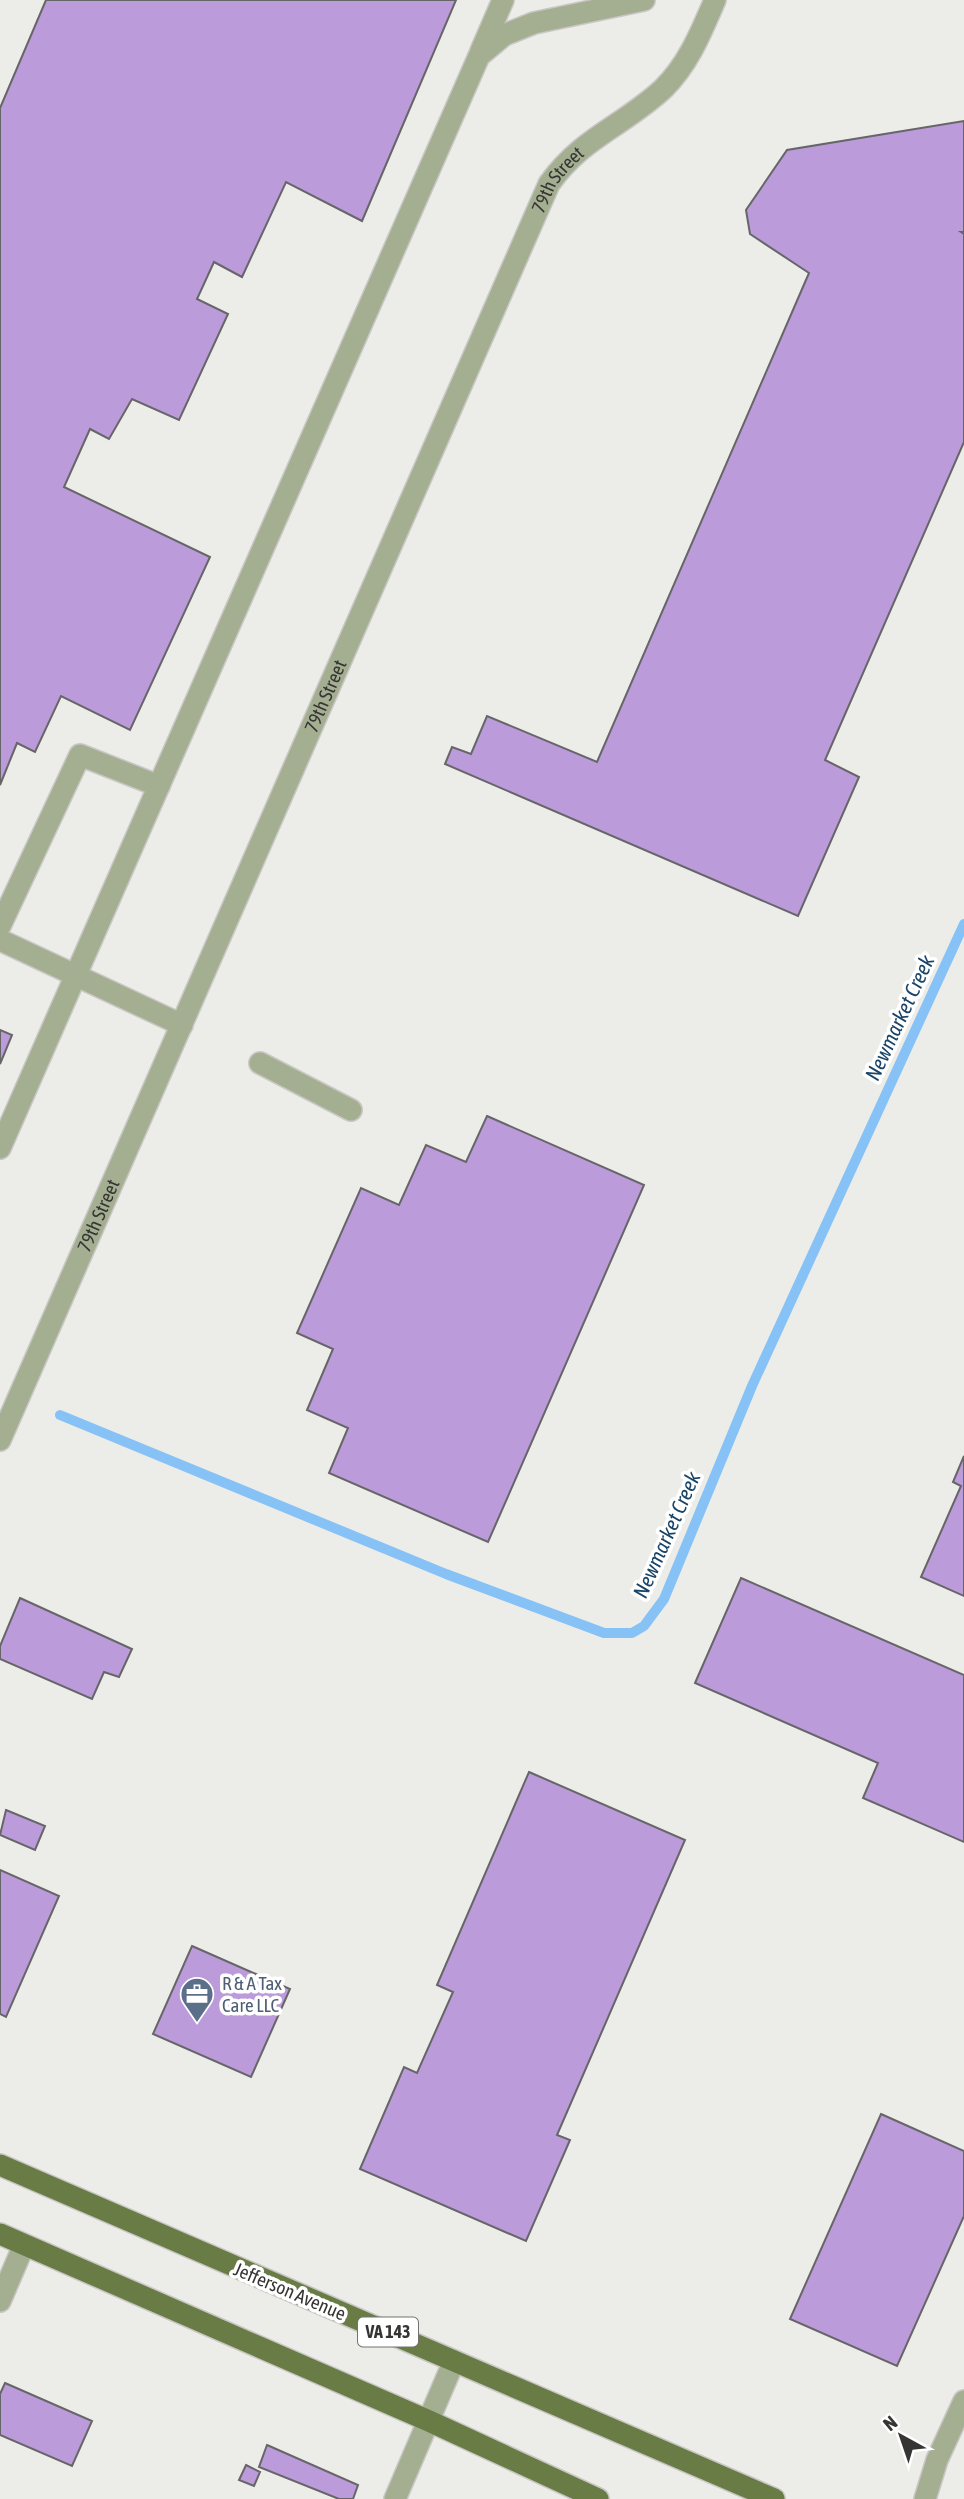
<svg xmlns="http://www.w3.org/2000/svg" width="964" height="2499" font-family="'Asap Condensed',sans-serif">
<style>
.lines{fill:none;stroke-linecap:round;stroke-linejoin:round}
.stream{stroke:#87c2f7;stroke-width:10}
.building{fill:#bc9bdb;stroke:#666568;stroke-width:2}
.minor-casing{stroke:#c8c7c4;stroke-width:24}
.major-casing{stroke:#c8c7c4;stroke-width:24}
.minor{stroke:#a4af92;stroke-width:21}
.major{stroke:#697c45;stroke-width:21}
.labels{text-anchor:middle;stroke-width:7;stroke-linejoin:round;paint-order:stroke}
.shield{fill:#fff;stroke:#727271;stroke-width:2}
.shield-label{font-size:18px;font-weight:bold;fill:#363534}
.street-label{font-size:19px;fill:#363534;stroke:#fff}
.service-label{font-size:19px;fill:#4e5e75;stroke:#fff;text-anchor:start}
.water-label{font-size:21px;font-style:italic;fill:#1a4568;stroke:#fff}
</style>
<rect width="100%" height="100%" fill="#ecece8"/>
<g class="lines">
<!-- stream -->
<path class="stream" d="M60,1415l386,159 158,59h28l12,-7 20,-27 88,-213 212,-462"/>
</g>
<!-- building -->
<path class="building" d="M46,0h410l-94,221 -76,-39 -44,95 -28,-15 -17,37 31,15 -49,106 -47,-21 -23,40 -19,-10 -26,58 146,70 -80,173 -69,-34 -26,56 -18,-9 -17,42v-677z
M964,121v111h-3l3,2v208l-139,318 34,17 -61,139 -353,-152 7,-17 19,7 16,-38 110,46 212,-489 -59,-39 -4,-24 41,-60z
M0,1030l12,5 -12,29z
M487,1116l157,69 -156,357 -159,-69 19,-45 -41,-18 26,-61 -36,-16 64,-145 38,17 27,-60 40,17z
M964,1456v140l-43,-19 40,-91 -8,-4z
M741,1578l223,97v167l-101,-44 15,-35 -183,-80z
M20,1598l112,51 -13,28 -15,-5 -12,27 -92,-40v-13z
M529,1772l156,68 -128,295 13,5 -44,101 -166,-72 44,-102 13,6 36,-81 -16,-7z
M6,1810l39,16 -10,24 -35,-15z
M0,1870l59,26 -53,121 -6,-3z
M192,1946l98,43 -39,88 -98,-43z
M881,2114l83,37v65l-67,150 -107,-47z
M5,2383l87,38 -20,45 -72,-31v-41z
M267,2445l91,40 -5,14h-14l-80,-32z
M246,2465l14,7 -6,14 -15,-6z"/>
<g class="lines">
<defs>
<g id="minor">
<path d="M481,51l22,-51"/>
<path d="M0,926l80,-171 79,31"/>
<path d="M0,940l182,85"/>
<path d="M260,1063l91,47"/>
<path d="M0,1148l479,-1092 25,-21 30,-12 110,-23"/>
<path id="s1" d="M0,1440l549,-1256c33,-47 76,-59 115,-96 25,-25 37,-56 51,-88"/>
<path d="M0,2301l24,-56"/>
<path d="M395,2499l59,-138"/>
<path d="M925,2499l12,-39 27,-59"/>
</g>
<path id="major" d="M0,2165l774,334
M0,2234l429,187 169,78"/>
</defs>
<!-- minor casing -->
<use href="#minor" class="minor-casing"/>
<!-- major casing -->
<use href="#major" class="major-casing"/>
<!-- minor -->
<use href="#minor" class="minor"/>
<!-- major -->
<use href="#major" class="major"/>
</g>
<!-- icons -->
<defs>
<symbol id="office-pin" viewBox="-11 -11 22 30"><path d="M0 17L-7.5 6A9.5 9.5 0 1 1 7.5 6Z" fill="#5c6f8a" stroke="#fff"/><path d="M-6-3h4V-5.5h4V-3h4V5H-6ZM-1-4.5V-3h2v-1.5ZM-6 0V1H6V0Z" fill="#fff"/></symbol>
</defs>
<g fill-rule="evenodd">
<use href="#office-pin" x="178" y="1975" width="38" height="52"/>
</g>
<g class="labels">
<!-- shield labels -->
<rect class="shield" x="358" y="2317.5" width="60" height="29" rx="5"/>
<g class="shield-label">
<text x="388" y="2338">VA 143</text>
</g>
<!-- street labels -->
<g class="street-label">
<text dy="7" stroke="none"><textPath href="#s1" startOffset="1379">79th Street</textPath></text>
<text dy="7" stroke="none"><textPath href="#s1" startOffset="812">79th Street</textPath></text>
<text dy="7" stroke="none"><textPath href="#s1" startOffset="245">79th Street</textPath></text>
<text transform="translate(290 2291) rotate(23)" y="7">Jefferson Avenue</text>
</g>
<!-- service labels -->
<g class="service-label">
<text x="222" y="1990">R &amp; A Tax<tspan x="222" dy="22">Care LLC</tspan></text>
</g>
<!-- water labels -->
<g class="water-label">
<text transform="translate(900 1018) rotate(-65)" y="7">Newmarket Creek</text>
<text transform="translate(667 1535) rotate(-66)" y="7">Newmarket Creek</text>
</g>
</g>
<!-- north arrow -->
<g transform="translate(901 2436) rotate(320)" stroke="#ffffff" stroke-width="5" paint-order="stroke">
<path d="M0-5L12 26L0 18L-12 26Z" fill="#363534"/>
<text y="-10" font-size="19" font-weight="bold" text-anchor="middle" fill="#363534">N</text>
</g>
</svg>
